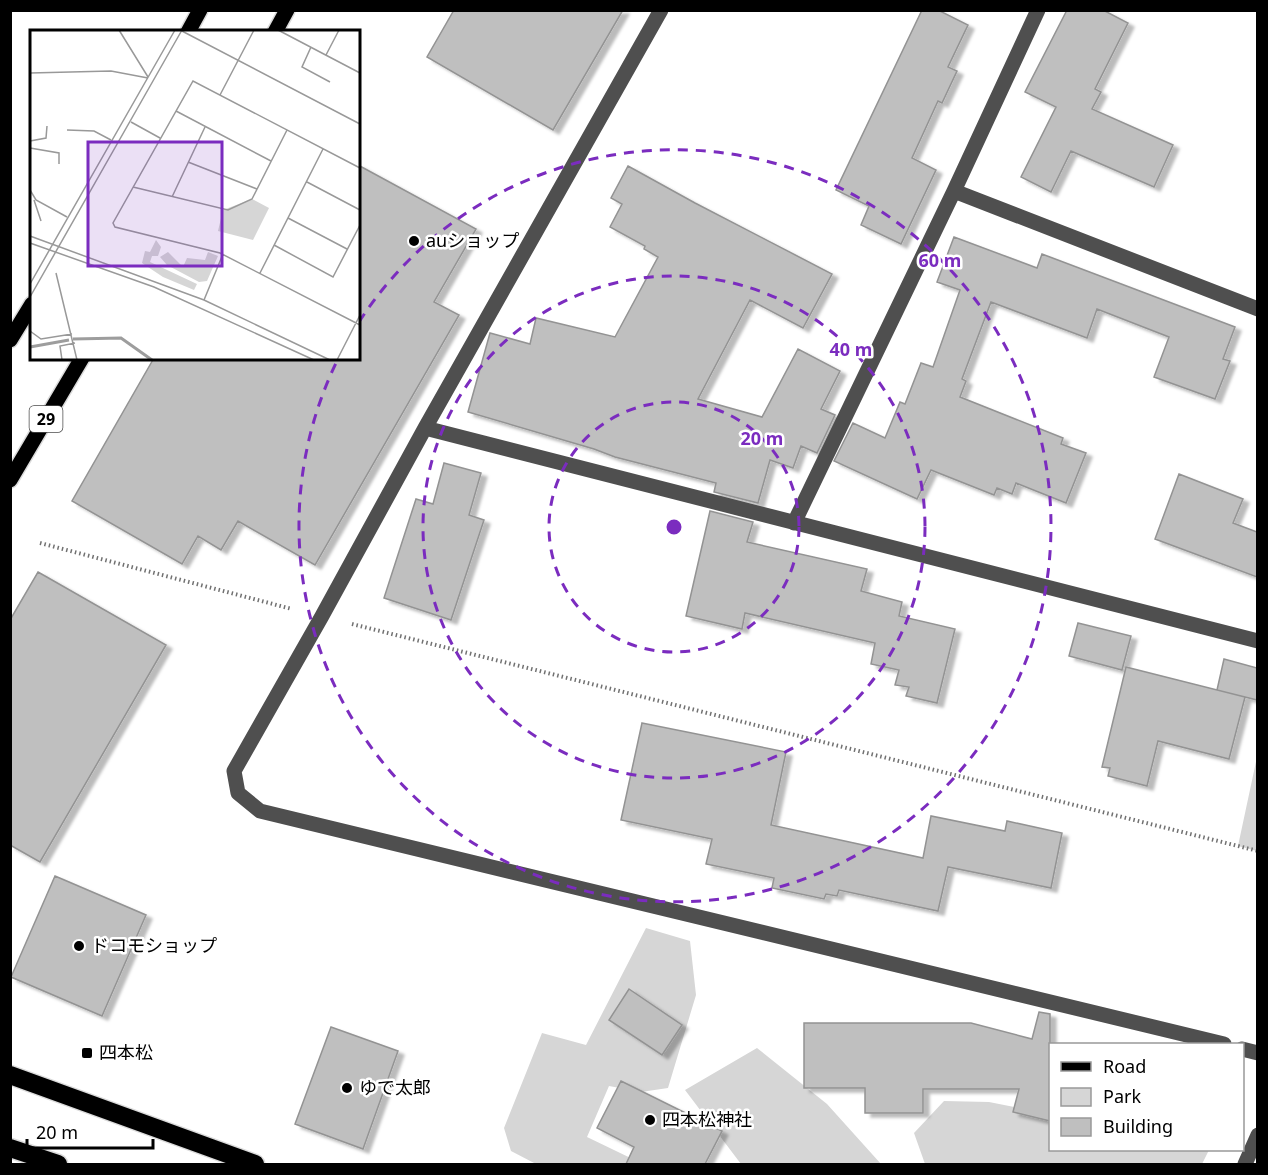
<svg xmlns="http://www.w3.org/2000/svg" width="1268" height="1175" font-family="'Noto Sans','Noto Sans JP',sans-serif">
<style>
.green{fill:#d6d6d6}
.building{fill:#bfbfbf;stroke:#939393;stroke-width:1.5;filter:url(#shadow)}
.lines{fill:none;stroke-linecap:round;stroke-linejoin:round}
.major-casing{stroke:#dbdbdb;stroke-width:18}
.highway-casing{stroke:#dbdbdb;stroke-width:21}
.path{stroke:#717171;stroke-width:4;stroke-dasharray:1.5 3;stroke-linecap:butt}
.minor{stroke:#4f4f4f;stroke-width:15}
.major{stroke:#000;stroke-width:15}
.highway{stroke:#000;stroke-width:18}
.ring{fill:none;stroke:#7b2cbf;stroke-width:3;stroke-dasharray:10 8}
.poi-dot{fill:#000;stroke:#fff;stroke-width:2}
.labels{text-anchor:middle;stroke-width:5;stroke-linejoin:round;paint-order:stroke}
.shield{fill:#fff;stroke:#4c4c4c;stroke-width:1.5}
.shield-label{font-size:16px;font-weight:bold;fill:#000}
.poi-label{font-size:18px;fill:#000;stroke:#fff;text-anchor:start}
.inset-river{fill:none;stroke:#9d9d9d;stroke-width:3}
.inset-road{fill:none;stroke:#999;stroke-width:1.5}
.view{fill:#7b2cbf;fill-opacity:0.15;stroke:#7b2cbf;stroke-width:3}
.inset-edge{fill:none;stroke:#000;stroke-width:3}
.centre{fill:#7b2cbf;stroke:#fff;stroke-width:3}
.ring-label{font-size:18px;text-anchor:middle;font-weight:bold;fill:#7b2cbf;stroke:#fff;stroke-width:5;stroke-linejoin:round;paint-order:stroke}
</style>
<defs>
<filter id="shadow"><feDropShadow dx="6" dy="4" stdDeviation="1.5" flood-color="#0004"/></filter>
</defs>
<rect width="100%" height="100%" fill="#fff"/>
<!-- green -->
<path class="green" d="M1257,757v94l-19,-5z
M646,928l44,13 6,54 -28,93 -27,4 -32,-6 -22,51 56,27h-107l-25,-13 -7,-23 38,-95 44,12z
M757,1048l70,56 54,60h-140l-56,-74z
M944,1101l45,1 61,12v36h159l-7,14h-277l-11,-31z"/>
<!-- building -->
<path class="building" d="M454,10h169l-70,120 -126,-73z
M922,10h16l30,15 -20,42 9,4 -15,32 -4,-2 -26,57 24,12 -35,74 -40,-19 8,-19 -33,-16z
M1067,10h36l25,13 -33,66 6,3 -9,17 81,36 -19,42 -83,-36 -20,41 -30,-15 35,-70 -31,-15z
M358,165l118,64 -42,73 25,13 -144,250 -77,-44 -17,29 -23,-14 -16,28 -110,-63 82,-143h204z
M628,166l67,37 137,71 -29,54 -53,-28 -52,99 64,18 36,-68 42,22 -19,38 14,6 -18,38 -16,-7 -8,22 -23,-8 -12,43 -44,-11 2,-9 -101,-26 -21,-8 -126,-37 22,-79 40,11 6,-26 79,19 43,-80 -14,-8 1,-3 -35,-19 12,-23 -11,-6z
M954,237l83,31 5,-14 193,73 -12,32 7,2 -15,38 -61,-22 15,-40 -72,-28 -10,29 -96,-36 -29,77 4,2 -6,16 103,41 -2,6 25,9 -20,50 -50,-20 -4,11 -15,-6 -3,7 -63,-25 -14,29 -83,-38 19,-38 32,15 15,-36 5,2 16,-41 12,4 27,-77 -23,-8z
M444,463l37,10 -12,42 15,5 -33,100 -67,-22 32,-99 17,5z
M1179,474l64,25 -10,24 24,9v45l-102,-38z
M710,511l43,11 -6,20 120,27 -6,22 41,11 -3,14 56,13 -18,74 -31,-7 3,-9 -14,-2 4,-15 -28,-6 4,-21 -130,-30 -3,16 -56,-13z
M38,572l128,73 -126,217 -30,-17v-225z
M1078,623l53,13 -9,34 -53,-14z
M1224,659l33,9v32l-40,-10z
M1126,667l119,30 -16,62 -71,-18 -11,45 -39,-10 2,-8 -8,-1z
M642,723l144,29 -15,73 152,33 8,-42 74,15 2,-10 55,12 -11,55 -103,-21 -10,44 -99,-21 -2,6 -11,-2 -2,5 -52,-11 2,-10 -68,-14 6,-25 -91,-19z
M55,876l91,39 -44,101 -91,-39z
M629,989l53,36 -20,30 -53,-35z
M1039,1012l11,2v107l-37,-9 6,-23h-96v24h-58v-25h-61v-65h167l61,16z
M331,1027l67,24 -35,98 -68,-25z
M621,1081l101,50 -17,33h-79l8,-17 -37,-19z"/>
<g class="lines">
<defs>
<path id="major" d="M188,32l12,-22
M275,32l12,-22
M10,340l22,-36
M10,480l72,-122"/>
<path id="highway" d="M10,1075l245,89
M10,1148l48,16"/>
</defs>
<!-- major casing -->
<use href="#major" class="major-casing"/>
<!-- highway casing -->
<use href="#highway" class="highway-casing"/>
<!-- path -->
<path class="path" d="M40,543l252,66
M352,624l906,227"/>
<!-- minor -->
<path class="minor" d="M661,10l-236,418 -103,188 -88,155 4,22 22,18 964,233
M954,191l304,118
M425,428l833,213
M794,523l160,-332 84,-181
M1242,1049l16,4
M1245,1164l13,-29"/>
<!-- major -->
<use href="#major" class="major"/>
<!-- highway -->
<use href="#highway" class="highway"/>
</g>
<!-- distance rings -->
<g class="ring">
<circle cx="674" cy="527" r="125"/>
<circle cx="674" cy="527" r="251"/>
<path d="M359 322A376 376 0 1 1 338 359"/>
</g>
<!-- markers -->
<g class="poi-dot">
<circle cx="414" cy="241" r="6"/>
<circle cx="79" cy="946" r="6"/>
<rect x="81" y="1047" width="12" height="12" rx="3"/>
<circle cx="347" cy="1088" r="6"/>
<circle cx="650" cy="1120" r="6"/>
</g>
<g class="labels">
<!-- shield labels -->
<rect class="shield" x="29.5" y="406" width="33" height="26" rx="4.5"/>
<g class="shield-label">
<text x="46" y="425">29</text>
</g>
<!-- poi labels -->
<g class="poi-label">
<text x="426" y="247">auショップ</text>
<text x="91" y="952">ドコモショップ</text>
<text x="99" y="1059">四本松</text>
<text x="359" y="1094">ゆで太郎</text>
<text x="662" y="1126">四本松神社</text>
</g>
</g>
<!-- overview -->
<g transform="translate(30 30)">
<rect width="330" height="330" fill="#fff"/>
<path d="M222,169l17,9 -16,32 -35,-9 5,-21zM126,210l5,7 -3,9h-6l-2,6 47,22 -3,6 -31,-13 -21,-14 3,-12 5,1zM138,222l15,15 4,-9 18,2 3,-8 10,4 -11,25 -8,1 -32,-17 -7,-8z" fill="#d6d6d6"/>
<path class="inset-river" d="M43,309l48,-1 31,22M0,317l39,-7"/>
<path class="inset-road" d="M89,0l29,47M150,0l180,94M248,0l82,43M281,17l-9,20 28,15M296,25l13,-25M0,43l81,-2 37,7M190,65l34,-65M146,81l95,50M101,92l29,16M37,100l27,1 17,9M0,111l16,-3 1,-12M0,118l29,5v11M158,132l69,27M330,138l-167,-87 -80,142 2,4 105,26 140,72M277,152l53,28M103,157l95,23 24,-11 35,-69M0,160l6,10 31,17M142,167l33,-70M4,170l7,21M258,188l59,31M0,206l174,64 126,60M0,213l124,44 160,73M244,215l59,32 27,-52M26,243l21,87M230,243l63,-124M0,254l145,-254M0,267l152,-267M174,270l19,-46M0,301l11,8 31,-5M32,330l-2,-14 15,-3M307,330l23,-45"/>
<path class="view" d="M58,112h134v124h-134z"/>
<rect width="330" height="330" class="inset-edge"/>
</g>
<circle cx="674" cy="527" r="9" class="centre"/>
<g class="ring-label">
<text x="940" y="267">60 m</text>
<text x="851" y="356">40 m</text>
<text x="762" y="445">20 m</text>
</g>
<!-- border -->
<rect width="1268" height="1175" fill="none" stroke="#000000" stroke-width="24"/>
<!-- legend -->
<rect x="1049" y="1043" width="195" height="108" fill="#ffffff" stroke="#999999" stroke-width="1.5"/>
<rect x="1061" y="1062" width="30" height="9" fill="#000000" stroke="#999999" stroke-width="1.5"/>
<text x="1103" y="1073" font-size="18" fill="#000000">Road</text>
<rect x="1061" y="1088" width="30" height="18" fill="#d6d6d6" stroke="#999999" stroke-width="1.5"/>
<text x="1103" y="1103" font-size="18" fill="#000000">Park</text>
<rect x="1061" y="1118" width="30" height="18" fill="#bfbfbf" stroke="#999999" stroke-width="1.5"/>
<text x="1103" y="1133" font-size="18" fill="#000000">Building</text>
<!-- scale -->
<path d="M27 1139v9h126v-9" fill="none" stroke="#000000" stroke-width="3"/>
<text x="36" y="1139" font-size="18" fill="#000000" stroke="#ffffff" stroke-width="4.5" paint-order="stroke">20 m</text>
</svg>
